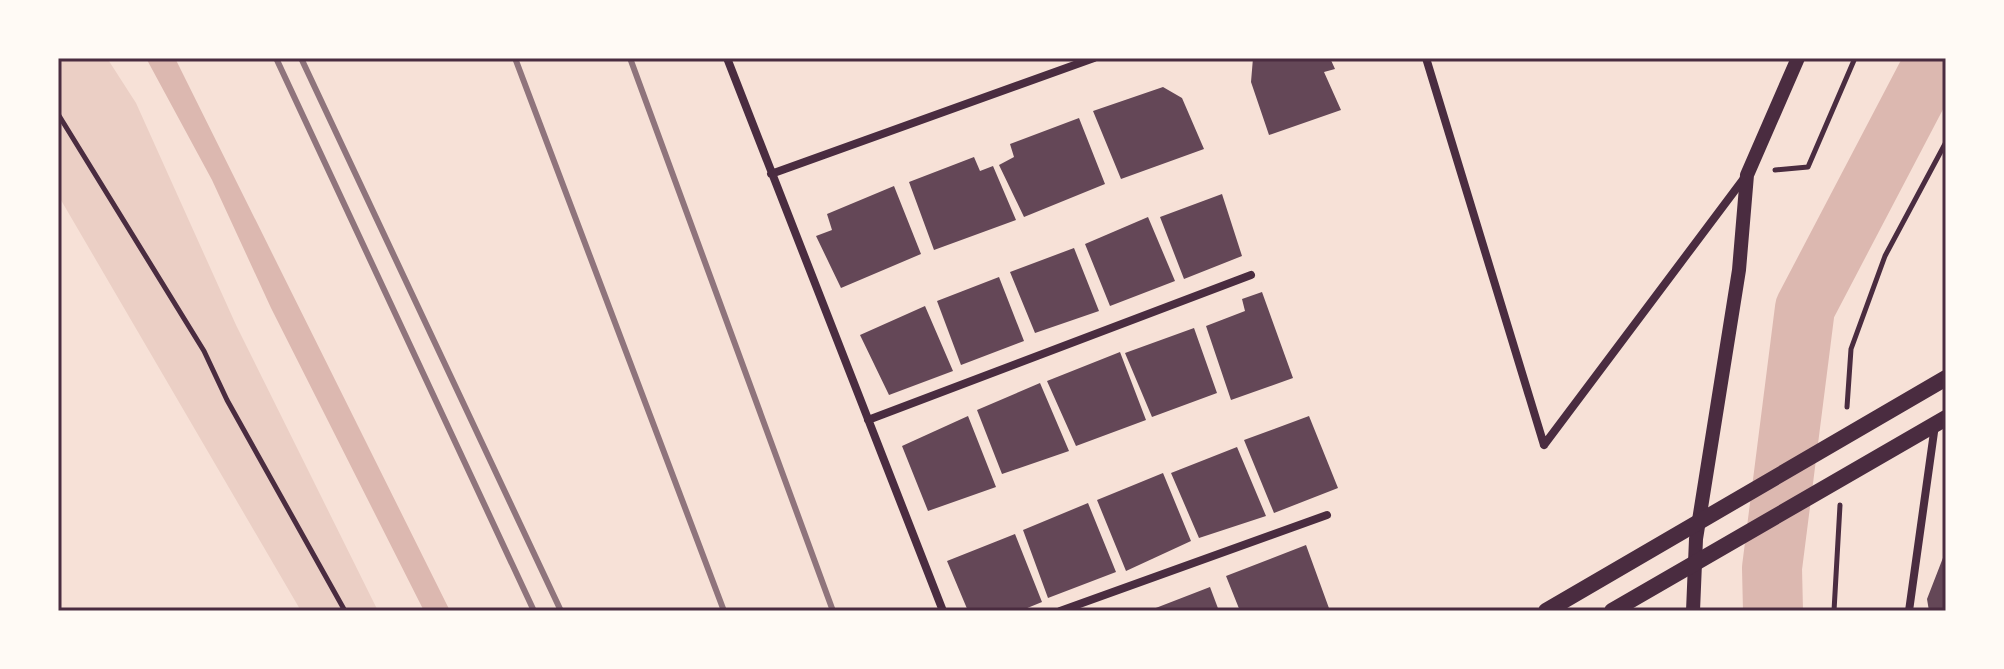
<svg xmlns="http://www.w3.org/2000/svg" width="2004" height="669" font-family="Helvetica,sans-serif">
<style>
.green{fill:#ebcfc5}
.water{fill:#dcb8b0}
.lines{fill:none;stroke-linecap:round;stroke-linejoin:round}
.river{stroke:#dcb8b0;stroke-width:60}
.building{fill:#644757}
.path{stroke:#4a2c40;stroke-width:5}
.minor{stroke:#4a2c40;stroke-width:8}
.tertiary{stroke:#4a2c40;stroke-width:14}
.secondary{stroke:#4a2c40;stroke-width:16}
.rail{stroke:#8f747c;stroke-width:6}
.neatline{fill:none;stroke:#4a2c40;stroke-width:3}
</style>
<rect width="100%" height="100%" fill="#f7e1d7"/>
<!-- green -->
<path class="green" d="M58,58h49l29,45 100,222 142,286h-77l-243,-416z"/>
<!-- water -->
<path class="water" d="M146,58h29l275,553h-26l-153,-303 -59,-128z"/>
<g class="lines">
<!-- river -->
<path class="river" d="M1773,611l-1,-43 33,-260 131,-250"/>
</g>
<!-- building -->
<path class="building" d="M1253,58h77l5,11 -11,3 17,38 -72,25 -18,-53z
M1163,87l19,11 22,51 -83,30 -28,-68z
M1079,118l26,66 -81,33 -25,-52 15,-8 -4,-13z
M974,157l6,14 13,-5 23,54 -82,30 -25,-68z
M894,186l27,68 -80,34 -25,-52 16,-6 -5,-16z
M1222,194l20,62 -58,23 -24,-62z
M1148,217l27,64 -65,25 -25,-62z
M1074,248l25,63 -64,22 -25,-61z
M999,277l25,64 -63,24 -24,-64z
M1262,292l31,86 -62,22 -25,-74 39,-15 -3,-12z
M925,306l28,65 -64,24 -29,-60z
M1194,328l23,65 -65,24 -27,-64z
M1120,352l26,68 -70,26 -29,-65z
M1040,383l29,68 -67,23 -25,-64z
M968,416l28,71 -68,24 -26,-65z
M1309,416l29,72 -64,25 -30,-73z
M1237,447l29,69 -67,22 -28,-65z
M1163,473l28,68 -65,30 -29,-71z
M1088,503l28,69 -68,26 -25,-68z
M1015,534l27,68 -22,9h-52l-21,-50z
M1306,545l24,66h-90l-14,-35z
M1946,550v61h-17l-2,-12z
M1210,587l9,24h-71z"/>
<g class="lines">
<!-- path -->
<path class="path" d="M58,114l146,237 23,49 118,211
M1775,170l33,-3 47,-109
M1847,407l4,-58 34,-93 61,-114
M1834,611l6,-106"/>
<!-- minor -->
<path class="minor" d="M727,58l216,553
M1426,58l118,387
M771,174l323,-116
M868,420l383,-145
M1544,445l201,-268
M1060,611l267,-96
M1909,611l26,-186"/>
<!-- tertiary -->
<path class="tertiary" d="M1693,611l3,-72 43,-269 8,-95 51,-117"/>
<!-- secondary -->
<path class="secondary" d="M1546,611l400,-233
M1612,611l334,-193"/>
<!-- rail -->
<path class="rail" d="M276,58l258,553
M301,58l260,553
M515,58l209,553
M630,58l203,553"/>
</g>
<!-- border -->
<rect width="2004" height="669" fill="none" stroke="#fffaf5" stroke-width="120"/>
<rect x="60" y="60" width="1884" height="549" class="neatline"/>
</svg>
